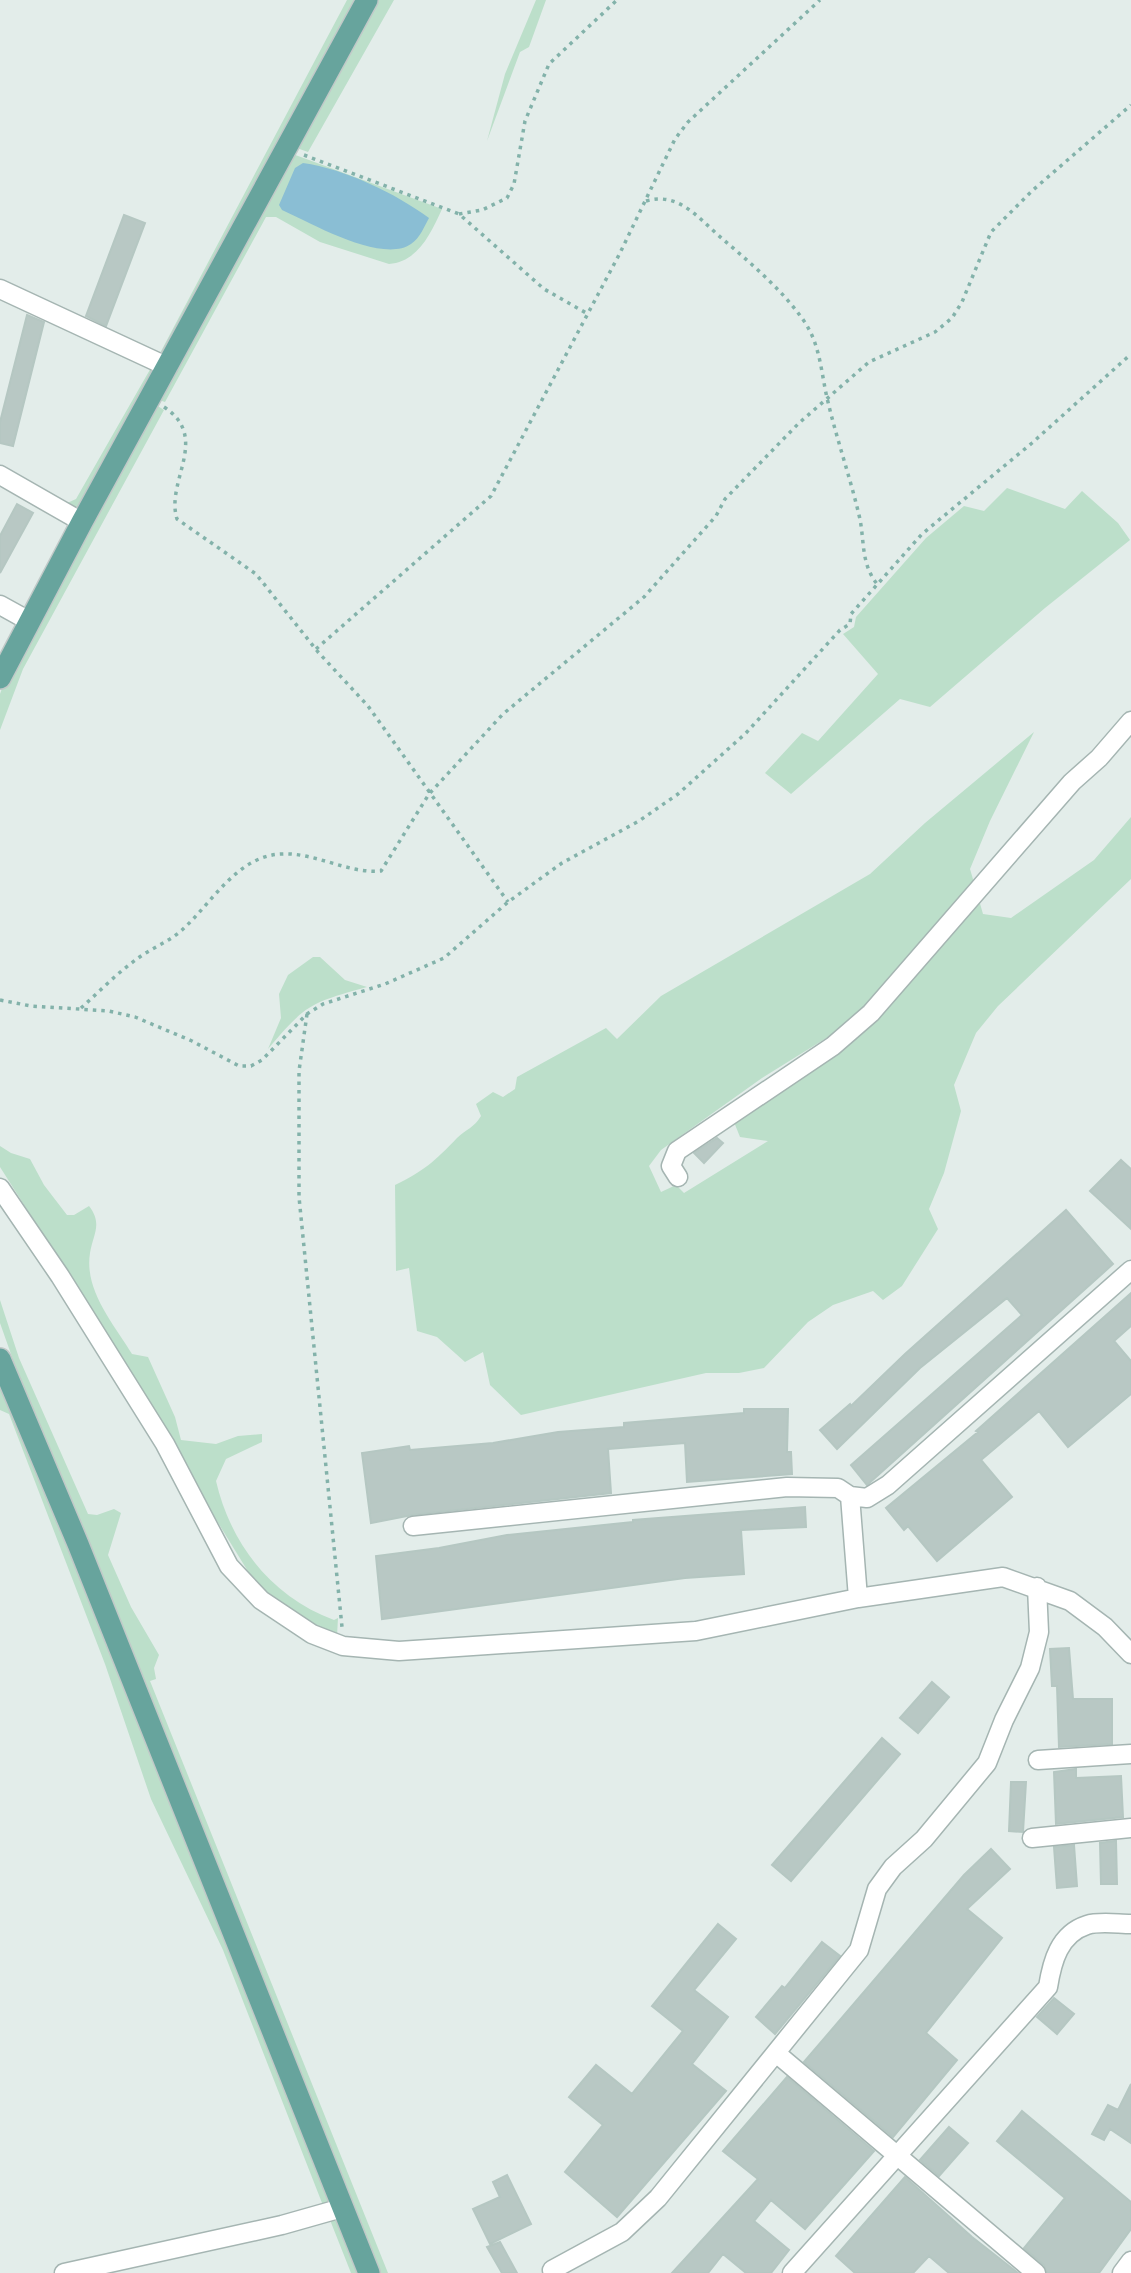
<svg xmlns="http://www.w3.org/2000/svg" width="1131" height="2273" font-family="Manrope,sans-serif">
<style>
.green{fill:#bcdfca}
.water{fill:#8abed4}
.building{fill:#b8c8c4;stroke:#b5c7c2;stroke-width:2}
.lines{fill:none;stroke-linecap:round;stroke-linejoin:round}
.minor-casing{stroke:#a5b5b2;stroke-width:21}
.major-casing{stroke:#c1c9c8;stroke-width:24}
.path{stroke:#83b2aa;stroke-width:3.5;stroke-dasharray:3.5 5;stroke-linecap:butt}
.minor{stroke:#fff;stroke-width:18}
.major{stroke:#67a49d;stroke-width:21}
</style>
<rect width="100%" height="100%" fill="#e3edea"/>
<!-- green -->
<path class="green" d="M347,0h13l-195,358 -6,-3z
M374,0h20l-86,152 -14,-5z
M536,0h10l-17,47 -9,5 -33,89 18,-67z
M290,153l152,56c-11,24 -24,53 -53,55l-69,-22 -44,-25h-10l-101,185 -9,-3z
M152,366l3,1 -76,143 -14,-6 11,-5z
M153,403l11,7 -141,259 -23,61v-36l7,-20z
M1007,488l58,21 17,-18 36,32 12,17 -85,68 -115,99 -30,-8 -109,95 -26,-21 37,-40 16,8 60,-67 -35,-40 11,-7 2,-10 70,-79 38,-32 20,5z
M1034,732l-44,89 -20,48 5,17 -123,136 -90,56 -101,72 -12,16 12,26 15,-7 8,8 84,-52 -28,-4 -6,-15 100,-66 145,-156 4,14 28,4 83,-58 37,-43v62l-133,127 -22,27 -22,52 7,26 -17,62 -15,36 9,20 -36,57 -19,14 -10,-9 -40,14 -25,17 -44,46 -25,5h-33l-185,42 -31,-30 -7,-33 -18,10 -28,-25 -20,-6 -8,-63 -13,3 -1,-86c29,-14 40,-24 62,-47 9,-9 17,-10 24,-22l-5,-12 17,-12 10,5 12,-8 2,-12 89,-49 11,11 44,-43 209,-122 55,-51z
M313,957h7l25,23 22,7c-57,16 -61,17 -99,62l13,-31 -2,-24 9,-19z
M0,1146l11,7 19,6 14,26 23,30h7l15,-9c14,18 4,28 1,47 -6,38 24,71 42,101l16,3 27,60 6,23 35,4 22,-8 24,-2v8l-36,17 -10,22c15,64 56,116 118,139l4,-2 -1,18 -16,-6 -58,-39 -14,-18 -53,-86 -25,-51 -171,-269z
M0,1300l19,58 69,156 9,1 17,-6 7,4 -13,42 23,52 28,48 -5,13 2,11 -6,2 238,592h-13l-346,-868 -29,-82z
M0,1381l83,195 249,630 -8,2 -101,-258 -72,-151 -46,-135 -96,-250 -9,-4z
M341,2213l23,60h-13l-21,-53 -68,19 -14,-1z"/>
<!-- water -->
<path class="water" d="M303,163c42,6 92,30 126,55 -5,9 -9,20 -18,26 -29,20 -100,-21 -129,-34l-3,-5 16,-37z"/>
<!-- building -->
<path class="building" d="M124,215l21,8 -39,103 -20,-10z
M27,315l17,7 -31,124 -13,-3v-21z
M17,504l16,9 -33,60v-37z
M717,1138l6,5 -19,20 -10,-10z
M1121,1160l10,9v60l-41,-38z
M1066,1210l47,54 -246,221 -16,-20 171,-150 -15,-17 -87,70 -83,81 -17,-19 30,-26 1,2 54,-52z
M1131,1293v33l-17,15 17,20v33l-63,53 -29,-36 -58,49 31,37 -75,64 -29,-35 -4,4 -18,-22 92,-76 -2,-1z
M744,1409h44l-1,43h4l1,22 -105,8 -2,-39 -77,6 3,44 -199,22 -41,8 -9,-70 47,-7 1,4 83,-7 65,-11 66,-5v-4l120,-10z
M805,1507l1,20 -65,3 3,44 -59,4 -303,41 -6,-63 63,-8 68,-13 126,-13v-2z
M1069,1648l4,51h39v45l-53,3 -2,-61h-5l-2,-37z
M932,1682l17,15 -31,36 -18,-15z
M882,1738l18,16 -109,127 -19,-16z
M1076,1769v9l45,-2 2,41 -67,7 -2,-52z
M1011,1782h15l-3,50 -14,-1z
M1116,1841l1,43h-16l-1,-41z
M1074,1845l3,41 -20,2 -3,-41z
M991,1849l19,20 -43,40 35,29 -76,95 31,27 -64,77 -89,-75 160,-187z
M718,1924l18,15 -42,51 34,27 -36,47 34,27 -109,126 -52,-45 38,-47 -34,-28 27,-32 36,29 51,-63 -31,-25z
M822,1942l18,14 -65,78 -19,-17 26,-31 3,2z
M1054,1998l20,16 -17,20 -20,-17z
M787,2077l87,74 -69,78 -34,-29 -17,21 35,29 -18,23h-25l-23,-19 -15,19h-36l86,-94 -35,-28z
M1131,2084v59l-21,-14 -6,11 -12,-6 16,-29 10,5z
M1022,2111l109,91v27l-32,44h-52l-3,-8 -20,-17 41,-50 -68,-57z
M949,2127l19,16 -29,33 -19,-16z
M507,2175l24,49 -41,20 -17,-35 27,-12 -7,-15z
M905,2177l67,60 46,36h-69l-20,-17 -16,17h-58l-19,-17z
M500,2242l17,31h-15l-15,-26z"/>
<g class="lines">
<defs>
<path id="minor" d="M0,289l168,78
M0,475l82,47
M0,605l29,16
M678,1177l-7,-11 6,-15 156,-105 38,-33 201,-231 27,-24 32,-37
M0,1188l60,88 105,168 64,122 32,34 51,34 31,12 56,5 297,-20 162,-33 145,-21 67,24 35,26 26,27
M850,1496l8,102
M413,1526l374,-39 51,1 12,8 17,2 21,-13 243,-215
M1038,1760l93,-6
M1032,1838l99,-10
M776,2053l260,220
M552,2270l70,-38 36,-34 201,-248 18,-61 16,-22 31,-28 63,-76 17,-43 26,-52 9,-36 -2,-45
M64,2273l218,-48 60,-17
M792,2273l256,-286c4,-25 11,-53 39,-62 12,-4 31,-1 44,-1
M1122,2273l9,-12"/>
<path id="major" d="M0,678l82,-156 285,-522
M0,1359l78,185 291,729"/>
</defs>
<!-- minor casing -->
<use href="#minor" class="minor-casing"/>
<!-- major casing -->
<use href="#major" class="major-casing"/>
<!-- path -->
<path class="path" d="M304,155l155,59 85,75 44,25
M646,201c31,-9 50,14 72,34 30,26 63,53 86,86 17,25 17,53 24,81 9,38 22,75 31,113 6,24 1,49 19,70
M459,214l23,-4 25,-12 7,-14 11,-63 24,-57 68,-64
M164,407c47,31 1,74 13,112l79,55 62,78 50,54 140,196
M316,649l175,-153 129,-243 55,-114 13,-17 132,-122
M0,1000l31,6 78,5 26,6 57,24 47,25h12l11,-6 45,-46 16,-10 62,-20 59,-26 64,-56 54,-39 77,-42 39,-27 68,-61 94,-103 10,-6 1,-10 71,-80 110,-91 99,-89
M81,1008c18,-16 36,-35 56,-49 14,-11 32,-17 45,-29 30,-27 55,-74 99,-76 34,-2 67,20 100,17l48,-77 74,-80 141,-117 72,-81 9,-17 74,-76 70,-61 66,-30 17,-14 10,-16 29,-70 42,-42 98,-85
M307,1014l-8,57v126l43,430"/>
<!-- minor -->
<use href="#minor" class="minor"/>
<!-- major -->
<use href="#major" class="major"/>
</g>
</svg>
